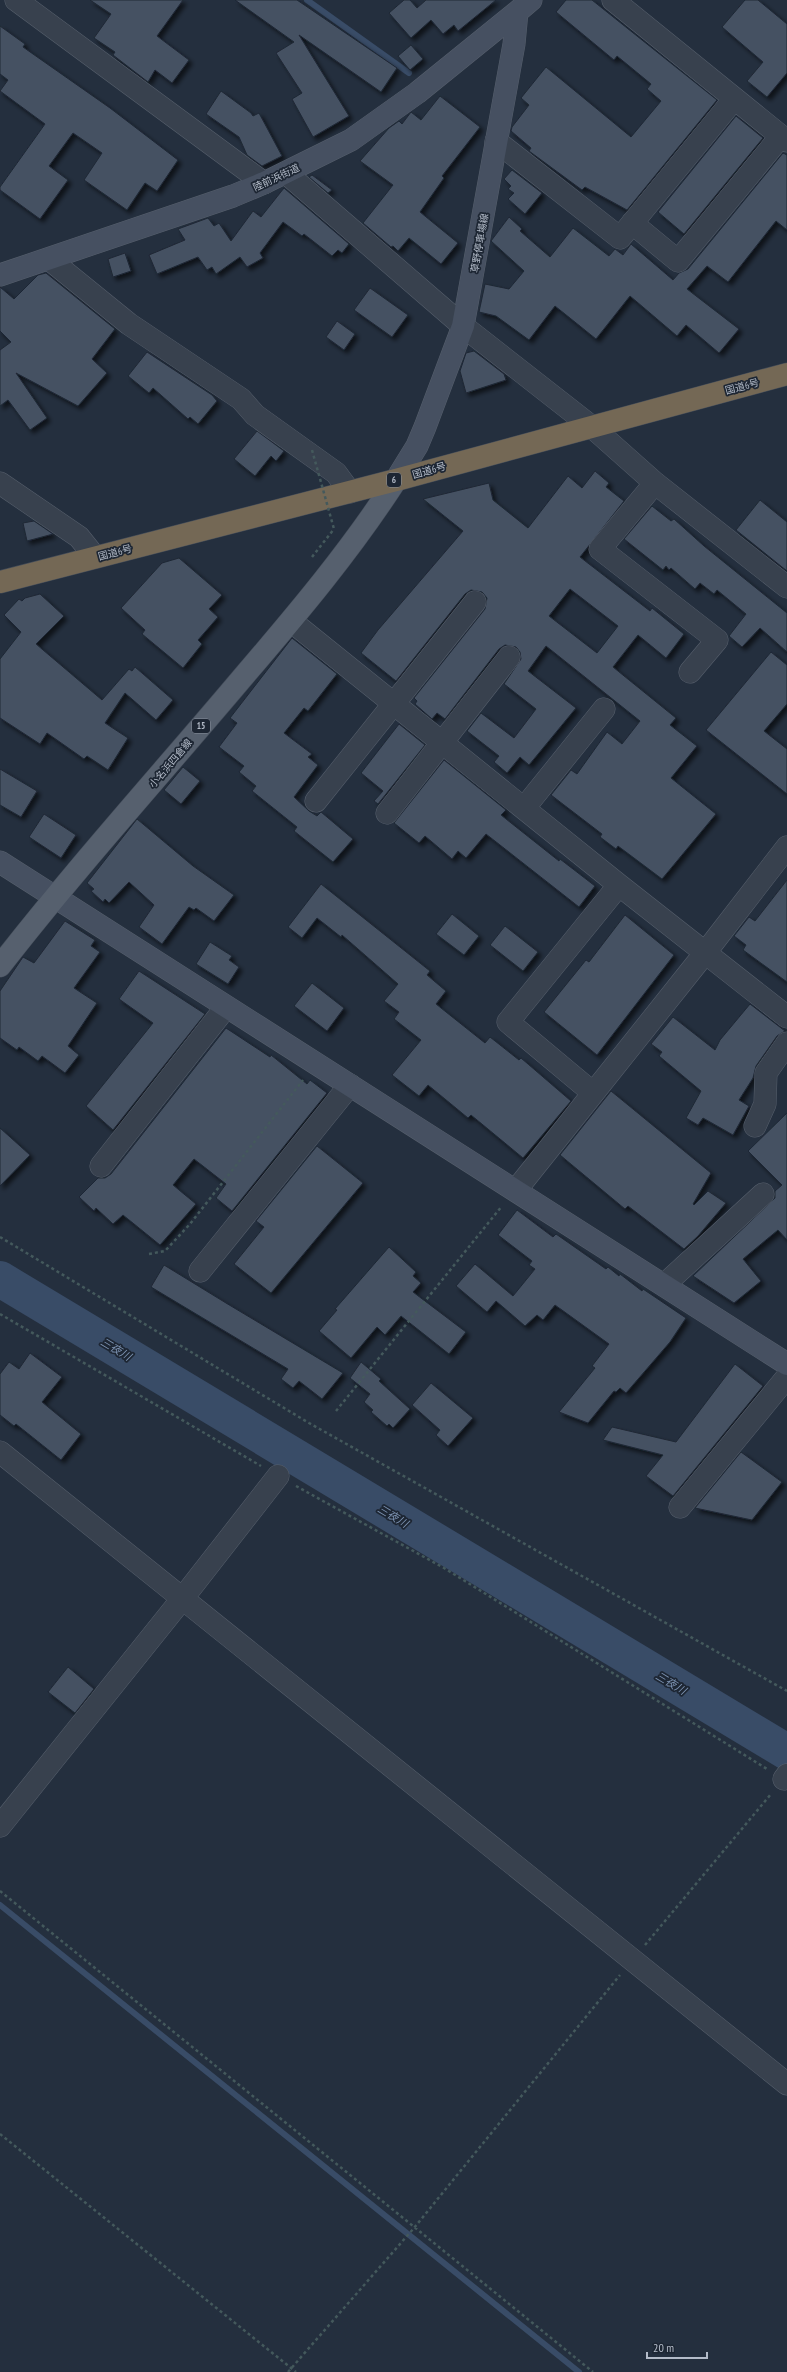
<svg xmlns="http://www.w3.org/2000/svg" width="787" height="2372" font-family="'PT Sans Narrow','Noto Sans JP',sans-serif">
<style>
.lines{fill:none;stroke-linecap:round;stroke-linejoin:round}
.stream{stroke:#394c67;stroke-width:6}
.river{stroke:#394c67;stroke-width:36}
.building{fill:#455162;stroke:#1f2835;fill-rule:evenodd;filter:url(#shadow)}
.street-casing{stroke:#565f6c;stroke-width:23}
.secondary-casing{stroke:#565f6c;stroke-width:23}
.primary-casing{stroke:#414a57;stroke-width:23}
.highway-casing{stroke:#434c59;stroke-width:23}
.path{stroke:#44595c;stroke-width:2.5;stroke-dasharray:3 3;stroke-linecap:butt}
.street{stroke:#38414e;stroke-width:22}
.secondary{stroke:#465061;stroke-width:22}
.primary{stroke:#56606e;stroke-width:22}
.highway{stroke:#746855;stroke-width:22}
.path-bridge{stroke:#44595c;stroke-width:2.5;stroke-dasharray:3 3;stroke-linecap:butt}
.labels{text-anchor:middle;stroke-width:3.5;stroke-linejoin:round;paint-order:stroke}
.shield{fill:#1d2633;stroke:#878f9c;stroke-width:1}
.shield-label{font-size:9px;font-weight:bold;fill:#b4bcc9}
.street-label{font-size:10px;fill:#b4bcc9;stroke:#1d2633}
.water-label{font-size:11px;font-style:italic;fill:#7c92b1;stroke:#1d2633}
</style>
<defs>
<filter id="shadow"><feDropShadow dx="3.5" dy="3.5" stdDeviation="2" flood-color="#0009"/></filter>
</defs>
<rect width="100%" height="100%" fill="#242f3e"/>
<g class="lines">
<!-- stream -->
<path class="stream" d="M307,0l102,73
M0,1905l579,467"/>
<!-- river -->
<path class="river" d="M0,1279l787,473"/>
</g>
<!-- building -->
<path class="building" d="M90,0h93l-26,36 32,24 -17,23 -17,-13 -7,12 -35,-27 2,-3 -21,-14 17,-24z
M235,0h62l100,68 -16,24 -82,-57 50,81 -36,21 -21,-38 10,-6 -26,-40 18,-11z
M404,0h6l7,8 9,-8h70l-38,31 -4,-6 -11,9 -12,-14 -20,18 -22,-25z
M566,0h26l125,100 -90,110 -42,-23 -3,3 -53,-39 2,-3 -20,-17 1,-4 17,-22 -8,-7 25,-31 85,70 30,-36 -14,-12 4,-5 -34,-28 -3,4 -58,-48z
M745,0h13l29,24v49l-20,24 -20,-16 16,-19 -41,-35z
M0,26l25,18 -2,3 87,61 68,52 -21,31 -12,-8 -18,27 -43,-30 18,-27 -29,-20 -24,33 19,14 -28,39 -40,-29v-3l45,-63 -45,-33 8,-11 -8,-6z
M411,45l12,14 -13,11 -12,-14z
M221,91l30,22 2,3 6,-3 23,43 -20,10 -15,-11 -8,-18 -33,-23z
M440,96l40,31 -38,49 2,2 -24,34 38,31 -17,21 -32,-26 -11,13 -5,-5 -2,1 -28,-24 30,-38 -33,-24 29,-33 10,-7 3,3 9,-12 10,8z
M736,116l27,22 -79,96 -26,-22z
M783,153l4,2v75l-11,-9 -48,61 -21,-16 -20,23 52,40 -20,24 -33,-28 -9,11 -47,-40 -34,43 -41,-33 -26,34 -33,-24 -17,-4 6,-28 24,5 15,-18 -33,-30 18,-24 13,12 -2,2 30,26 23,-29 36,28 6,-7 8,6 8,-11 42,36 6,-7 9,-4z
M512,170l30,23 -17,21 -17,-15 6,-6 -6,-4 3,-3 -7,-7z
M312,175l20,15 -4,3 -19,-16z
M284,188l65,56 -7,9 -4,-3 -6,6 -28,-22 -2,2 -19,-14 -23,31 3,5 -16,9 -7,-10 -24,17 -4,-7 -5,3 -9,-13 -41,17 -8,-19 36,-15 -7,-11 30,-11 6,8 5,-3 12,18 22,-30 8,6z
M125,253l6,18 -18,6 -5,-18z
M46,273l69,56 -23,30 15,14 -29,33 -62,-33 31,45 -17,12 -22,-30 -8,6v-56l11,-8 -11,-11v-44l14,12 24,-24z
M370,288l38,27 -16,22 -38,-27z
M337,321l18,13 -11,16 -18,-13z
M474,351l30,23 2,6 -40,13 -6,-22 6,-18z
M147,352l65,43 5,6 -19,23 -8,-7 -2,2 -35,-31 -4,5 -21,-17z
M257,431l27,20 -8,10 -5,-5 -16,20 -21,-17z
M595,471l14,12 -3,4 18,14 -44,56 70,54 2,-3 32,26 -18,24 -28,-23 -25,32 63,51 -6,7 27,21 -26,32 45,36 -54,65 -44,-33 -2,3 -16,-12 2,-3 -51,-39 20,-25 6,4 30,-42 15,12 18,-23 -94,-75 -18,25 48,37 -47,57 -9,-8 -13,16 -13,-11 5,-6 -32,-25 14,-18 33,25 22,-29 -32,-25 17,-25 -1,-7 -4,-5 -11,-2 -6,4 -54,70 -8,-6 -5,6 -17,-15 2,-3 -3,-3 71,-89 2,-11 -5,-6 -11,-2 -6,4 -69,87 -35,-28 17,-23 85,-99 -40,-32 66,-16 4,17 35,28 40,-52 14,12zM570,589l48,37 -21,27 -48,-37z
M760,500l27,22v49l-51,-41z
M652,506l19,15 3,-2 30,27 83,67v39l-27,-24 -18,19 -13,-11 17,-22 -29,-24 -3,4 -14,-11 -5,6 -24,-21 -2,2 -3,-4 -3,4 -39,-31z
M34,521l19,13 -26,7 -4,-18z
M179,558l43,37 -13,14 9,8 -20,23 4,4 -19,24 -41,-34 3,-4 -24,-22 41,-45z
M40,594l24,22 -28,28 66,56 27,-31 3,2 3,-4 38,33 -17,20 -31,-27 -20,30 23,15 -20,32 -21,-14 -3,3 -37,-26 -7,11 -40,-26v-59l21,-27 -17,-17 15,-16 3,2 3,-3z
M292,638l45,36 -29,37 -4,-3 -20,25 28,21 -4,3 10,8 -24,32 15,14 8,5 4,-4 32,27 -20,23 -39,-31 3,-4 -45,-36 4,-5 -17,-14 5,-6 -25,-19 18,-24 -7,-5z
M771,652l16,13v39l-23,27 23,18v45l-81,-64z
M399,724l26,21 -47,59 -4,-3 9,-10 -22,-18z
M444,760l62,50 -5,5 58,46 1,-2 35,27 -16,21 -93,-73 -20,24 -8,-7 -6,8 -27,-23 -6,7 -25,-20z
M183,767l17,14 -19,23 -17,-14z
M0,769l37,22 -16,26 -21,-12z
M44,814l32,21 -15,23 -32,-21z
M137,819l56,47 41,29 -20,26 -18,-13 -2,2 -5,-3 -27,37 -23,-17 15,-22 -25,-23 -20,21 -4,-4 -2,3 -12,-11 3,-2 -7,-6z
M787,880v102l-44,-32 3,-5 -12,-9 15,-19 6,4z
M321,884l109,87 -3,4 19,16 -10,13 49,39 5,-6 29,23 2,-2 50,43 -48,57 -52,-43 -3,3 -40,-33 -9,11 -27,-21 29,-35 -27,-21 5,-7 -15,-11 14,-17 -56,-49 -1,2 -24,-19 -15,20 -14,-11z
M452,914l27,22 -15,19 -28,-21z
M625,915l49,40 -77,100 -53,-43 42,-52 3,2z
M65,921l30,19 -4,6 9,6 -26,36 23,15 -29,43 11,9 -14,18 -23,-17 -4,5 -19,-14 -2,3 -17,-12v-47l23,-34 11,6z
M505,926l33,26 -15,19 -33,-26z
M210,942l22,14 -3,4 10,7 -11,17 -32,-20z
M139,971l66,43 -92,116 -27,-24 67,-83 -34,-24z
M312,983l32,25 -17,23 -33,-25z
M750,1004l35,27 -8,5 -21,30 -3,12 -14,22 10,6 -16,29 -30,-17 -5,7 -12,-7 15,-27 -42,-35 3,-4 -11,-8 22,-27 42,33 5,-10z
M226,1028l44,29 1,-2 36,29 3,-4 17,13 -95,118 -16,-13 10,-14 -32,-25 -21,26 23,19 -36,41 -37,-30 -10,9 -17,-16 -2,3 -15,-14 19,-19h7l6,-4z
M611,1091l100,82 -18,31 1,1 14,-14 18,12 -28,33 -14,13 -56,-43 -3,3 -65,-54z
M787,1113v127l-9,-10 -35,29 18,22 -27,22 -41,-27 82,-78v-7l7,-6 -34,-34z
M0,1128l30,27 -30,31z
M317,1146l46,37 -92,110 -37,-29 30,-37 -8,-6z
M517,1210l36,27 3,-3 50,35 2,-2 11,9 1,-2 22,17 1,-2 43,29 -16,24 -44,51 -6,-5 -4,4 -2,-1 -26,32 -29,-11 36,-44 -3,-2 17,-22 -54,-39 -12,15 -6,-5 -12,11 -29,-25 -9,11 -31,-26 19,-22 38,32 22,-27 -6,-4 3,-4 -34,-26z
M389,1247l27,25 -3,4 8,7 -8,9 53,40 -17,22 -48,-38 -16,19 -8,-8 -26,31 -32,-27 18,-21 -2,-1z
M164,1265l62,38 117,70 -21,26 -23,-18 -6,7 -12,-9 7,-10 -137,-82z
M30,1353l32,24 -20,25 39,32 -20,26 -45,-36 -2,2 -14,-11v-41l9,-12 10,7z
M361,1362l20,17 -2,2 31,28 -17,19 -4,-4 -2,2 -16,-14 2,-2 -9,-8 6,-8 -20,-16z
M735,1364l28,22 -90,110 -27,-20 17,-21 -60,-15 9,-13 64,15z
M431,1383l42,35 -25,28 -12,-11 4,-5 -28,-25z
M741,1452l41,30 -30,38 -57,-12z
M68,1667l26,22 -19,24 -27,-21z"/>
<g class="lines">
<defs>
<path id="street" d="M16,0l248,183
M613,0l174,141
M496,141l124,97 114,-139
M286,173l177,153 129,101 63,56 132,104
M632,223l46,38 103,-125
M49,259l80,65 112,75 14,16 81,58 14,19
M0,483l79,54 16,20
M655,483l-55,66 117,91 -27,32
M291,621l328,264 168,132
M316,801l159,-199
M525,807l79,-98
M387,813l122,-156
M593,1093l-85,-71 111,-137
M755,1126l10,-22 1,-31 21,-30
M101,1166l125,-159
M516,1190l189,-237 82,-106
M200,1271l150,-186
M664,1285l99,-91
M0,1452l787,632
M680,1507l107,-130
M784,1779l3,-4
M0,1826l182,-227 96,-123"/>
<path id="secondary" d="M0,275l233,-79 31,-13 87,-43 66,-47 100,-81
M396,480l21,-34 8,-19 38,-101 51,-282 3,-32 14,-12
M0,862l787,502"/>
<path id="primary" d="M0,966c77,-99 162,-193 243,-289 54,-63 108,-127 153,-197"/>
<path id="highway" d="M0,582l396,-102 391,-106"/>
</defs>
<!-- street casing -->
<use href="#street" class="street-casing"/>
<!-- secondary casing -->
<use href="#secondary" class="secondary-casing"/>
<!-- primary casing -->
<use href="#primary" class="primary-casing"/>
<!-- highway casing -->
<use href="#highway" class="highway-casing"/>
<!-- path -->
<path class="path" d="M312,557l22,-28
M0,1237l309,186 478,268
M149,1254l16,-3 25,-27 113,-144
M0,1314l261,152
M336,1411l166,-205
M296,1486l148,82 323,201
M0,1891l593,481
M645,1945l126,-151
M0,2134l296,238
M288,2372l126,-144 206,-253"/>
<!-- street -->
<use href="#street" class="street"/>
<!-- secondary -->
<use href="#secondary" class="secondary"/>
<!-- primary -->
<use href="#primary" class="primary"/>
<!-- highway -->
<use href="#highway" class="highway"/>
<!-- path-bridge -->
<path class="path-bridge" d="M312,450l22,79"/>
</g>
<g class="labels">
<!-- shield labels -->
<g class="shield">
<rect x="387" y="473" width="14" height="14" rx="3"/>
<rect x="192" y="719" width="18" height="14" rx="3"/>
</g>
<g class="shield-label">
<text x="394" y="483">6</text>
<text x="201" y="729">15</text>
</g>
<!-- street labels -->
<g class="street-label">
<text transform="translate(276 177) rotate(-25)" y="4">陸前浜街道</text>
<text transform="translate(479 243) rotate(-80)" y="4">草野停車場線</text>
<text transform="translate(742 386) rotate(-15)" y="4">国道6号</text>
<text transform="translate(429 470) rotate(-16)" y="4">国道6号</text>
<text transform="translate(115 552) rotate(-15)" y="4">国道6号</text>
<text transform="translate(170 763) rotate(-50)" y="4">小名浜四倉線</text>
</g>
<!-- water labels -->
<g class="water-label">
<text transform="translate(116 1349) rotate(31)" y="4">三夜川</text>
<text transform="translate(393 1516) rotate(31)" y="4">三夜川</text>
<text transform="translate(671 1683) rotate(31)" y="4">三夜川</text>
</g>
</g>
<!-- scale -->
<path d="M647 2352v6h60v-6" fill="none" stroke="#b4bcc9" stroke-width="2"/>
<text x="653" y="2352" font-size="12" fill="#b4bcc9" stroke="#1d2633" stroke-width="3" paint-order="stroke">20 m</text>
</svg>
